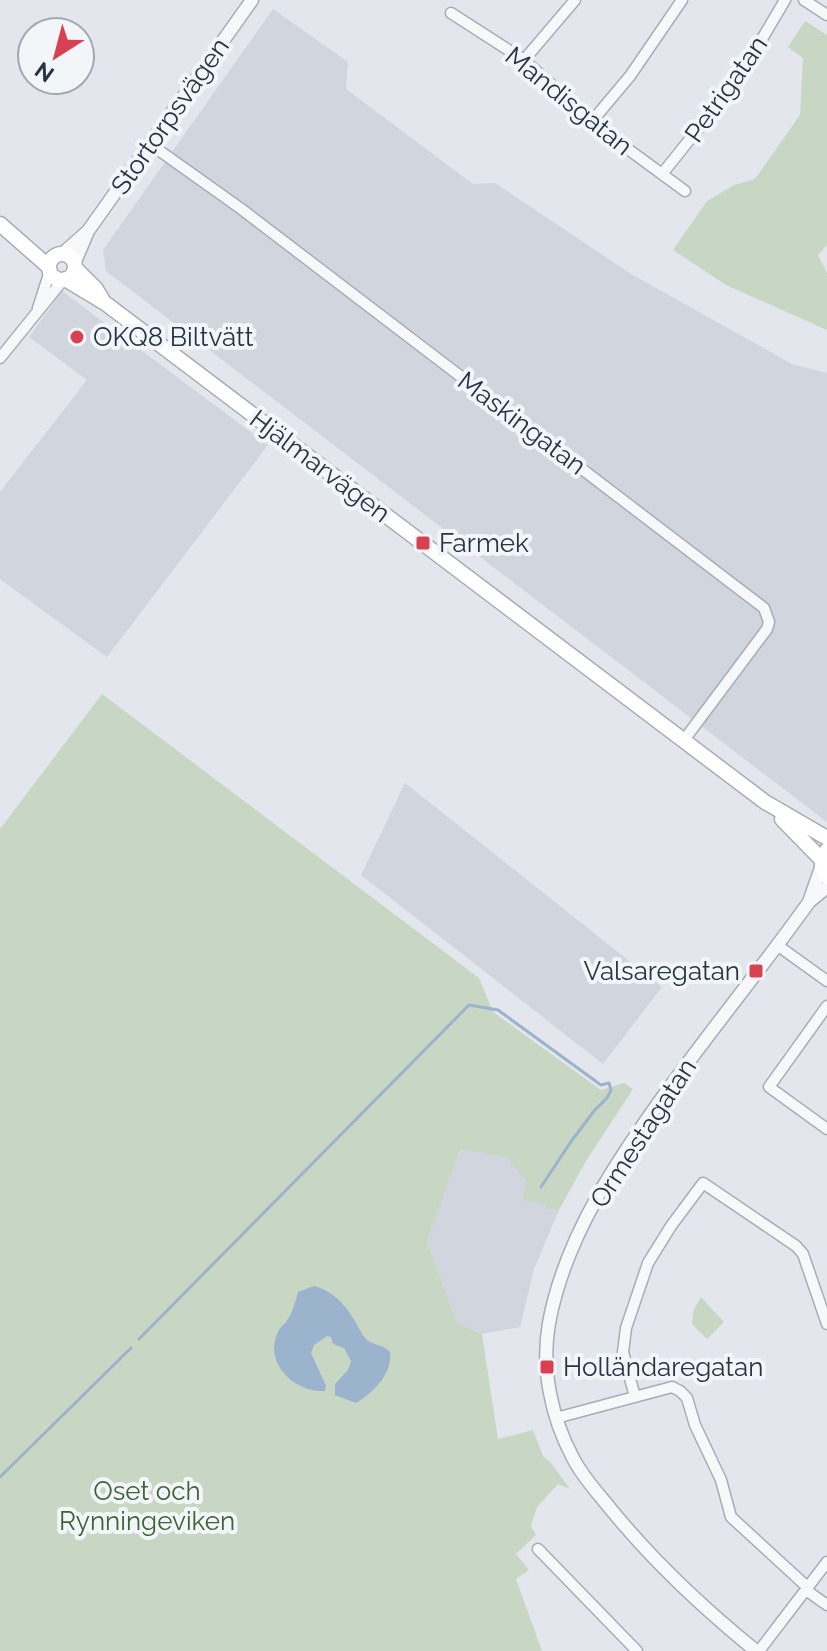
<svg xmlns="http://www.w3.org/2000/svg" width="827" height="1651" font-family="Raleway,sans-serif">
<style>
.built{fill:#d1d5de}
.green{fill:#c8d7c4}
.water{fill:#9cb3ce}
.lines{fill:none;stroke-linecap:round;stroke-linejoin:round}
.stream{stroke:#9cb3ce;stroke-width:3}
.minor-casing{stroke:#a7adb7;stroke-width:13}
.tertiary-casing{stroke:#a7adb7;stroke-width:15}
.secondary-casing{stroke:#a7adb7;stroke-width:17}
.minor{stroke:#f7f8fa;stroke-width:10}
.tertiary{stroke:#f7f8fa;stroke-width:12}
.secondary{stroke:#fff;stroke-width:14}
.poi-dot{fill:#d84152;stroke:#f3f6f9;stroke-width:3}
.labels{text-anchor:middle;stroke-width:8;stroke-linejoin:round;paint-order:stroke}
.street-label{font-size:26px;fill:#293346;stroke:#f3f6f9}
.poi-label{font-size:26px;fill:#293346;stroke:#f3f6f9;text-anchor:start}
.park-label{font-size:26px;fill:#3d6336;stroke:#f3f6f9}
</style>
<rect width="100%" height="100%" fill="#e3e6ec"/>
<!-- built -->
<path class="built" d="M273,9l75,53 -2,27 127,95 22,-1 136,91 161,90 35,9v449l-721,-551 -3,-21z
M62,291l206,154 -161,212 -107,-78v-87l87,-112 -58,-43z
M405,783l257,204 -59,77 -242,-189z
M459,1148l48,8 39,48v5l13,1 -25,59 -14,58 -38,7 -25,-11 -30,-82z"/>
<!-- green -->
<path class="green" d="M805,21l22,14v210l-9,10 9,18v57l-101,-45 -53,-35 34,-49 27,-16 21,-6 45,-64 3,-57 -15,-11z
M102,694l377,284 14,34 108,78 23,-7 9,6 -47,72 -27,49 -13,-1v-5l-24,-4 5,-18 -20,-25 -47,-8 -33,92 30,82 25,11 16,105 35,-9 10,26 8,7 19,26 -12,-5 -21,23 -6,19 5,9 -20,19 13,16 -13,9 26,72h-542v-822z
M701,1297l23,25 -17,17 -15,-15 2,-15z"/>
<!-- water -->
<path class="water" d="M314,1286c17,4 30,17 39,32 5,7 8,16 14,22 8,6 15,4 23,12 3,21 -17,41 -34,51l-21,-8v-11l13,-14 3,-9 -7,-13 -11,-4 -2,-7 -4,-1 -13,9 -3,8 15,33 -1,5c-30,2 -62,-28 -47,-59 1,-3 6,-8 8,-10 7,-10 9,-19 12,-30z"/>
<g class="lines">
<!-- stream -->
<path class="stream" d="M139,1339l330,-334 29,5 103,75 8,-2 2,7 -4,8 -13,13 -24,32 -29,44
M0,1477l131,-129"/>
<defs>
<path id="minor" d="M804,0l23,15
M451,13l73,47 78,70 83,61
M524,60l51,-60
M593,120l37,-44 52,-76
M150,144l90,64 524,400 5,14 -2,7 -83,111
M662,174l77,-96 46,-78
M38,308l12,-37
M0,358l63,-78
M777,945l50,36
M827,1006l-58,81 58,42
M635,1397l-12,-45 3,-24 22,-65 23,-37 32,-43 93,63 7,8 24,70
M556,1418l116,-31 8,4 7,7 8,27 26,55 10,37 73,67 6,9 17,12
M538,1549l99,102
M759,1651l68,-89"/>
<path id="tertiary" d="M62,254l26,-23 164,-231
M74,264l14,-33
M810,899l12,-34
M756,1651c-53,-43 -104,-91 -147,-144 -13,-16 -27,-31 -36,-49 -22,-41 -32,-90 -24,-135 16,-87 70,-166 121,-236 45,-62 94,-122 139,-185l18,-15"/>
<path id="secondary" d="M0,224l49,43
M49 267a13 13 0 1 1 26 0a13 13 0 1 1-26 0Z
M75,268l21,21 6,10
M65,279l40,24 660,499 62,36
M782,819l40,41
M827,850l-5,15 5,12"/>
</defs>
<!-- minor casing -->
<use href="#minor" class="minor-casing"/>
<!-- tertiary casing -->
<use href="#tertiary" class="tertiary-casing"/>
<!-- secondary casing -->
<use href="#secondary" class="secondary-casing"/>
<!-- minor -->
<use href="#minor" class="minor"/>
<!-- tertiary -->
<use href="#tertiary" class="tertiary"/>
<!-- secondary -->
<use href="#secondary" class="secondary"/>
</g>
<!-- markers -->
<g class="poi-dot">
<circle cx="77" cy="337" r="8"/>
<rect x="415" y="535" width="16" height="16" rx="4"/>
<rect x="748" y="963" width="16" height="16" rx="4"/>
<rect x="539" y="1359" width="16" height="16" rx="4"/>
</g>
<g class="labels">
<!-- street labels -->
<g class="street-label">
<text transform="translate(726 89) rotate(-55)" y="9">Petrigatan</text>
<text transform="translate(569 101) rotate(39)" y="9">Mandisgatan</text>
<text transform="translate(170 116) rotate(-55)" y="9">Stortorpsvägen</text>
<text transform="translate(522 423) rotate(37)" y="9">Maskingatan</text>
<text transform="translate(320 466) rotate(37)" y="9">Hjälmarvägen</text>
<text transform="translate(643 1133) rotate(-57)" y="9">Ormestagatan</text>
</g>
<!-- poi labels -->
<g class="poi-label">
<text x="93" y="346">OKQ8 Biltvätt</text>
<text x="439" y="552">Farmek</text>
<text x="740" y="980" text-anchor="end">Valsaregatan</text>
<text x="563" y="1376">Holländaregatan</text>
</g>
<!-- park labels -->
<g class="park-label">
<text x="147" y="1500">Oset och<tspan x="147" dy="30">Rynningeviken</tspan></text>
</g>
</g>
<!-- north arrow -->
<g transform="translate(56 56) rotate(216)"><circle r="38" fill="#f3f6f9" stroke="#a2a8b1" stroke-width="2"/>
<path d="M0-6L14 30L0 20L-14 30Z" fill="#d84152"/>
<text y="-12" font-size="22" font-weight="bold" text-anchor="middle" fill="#293346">N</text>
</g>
</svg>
